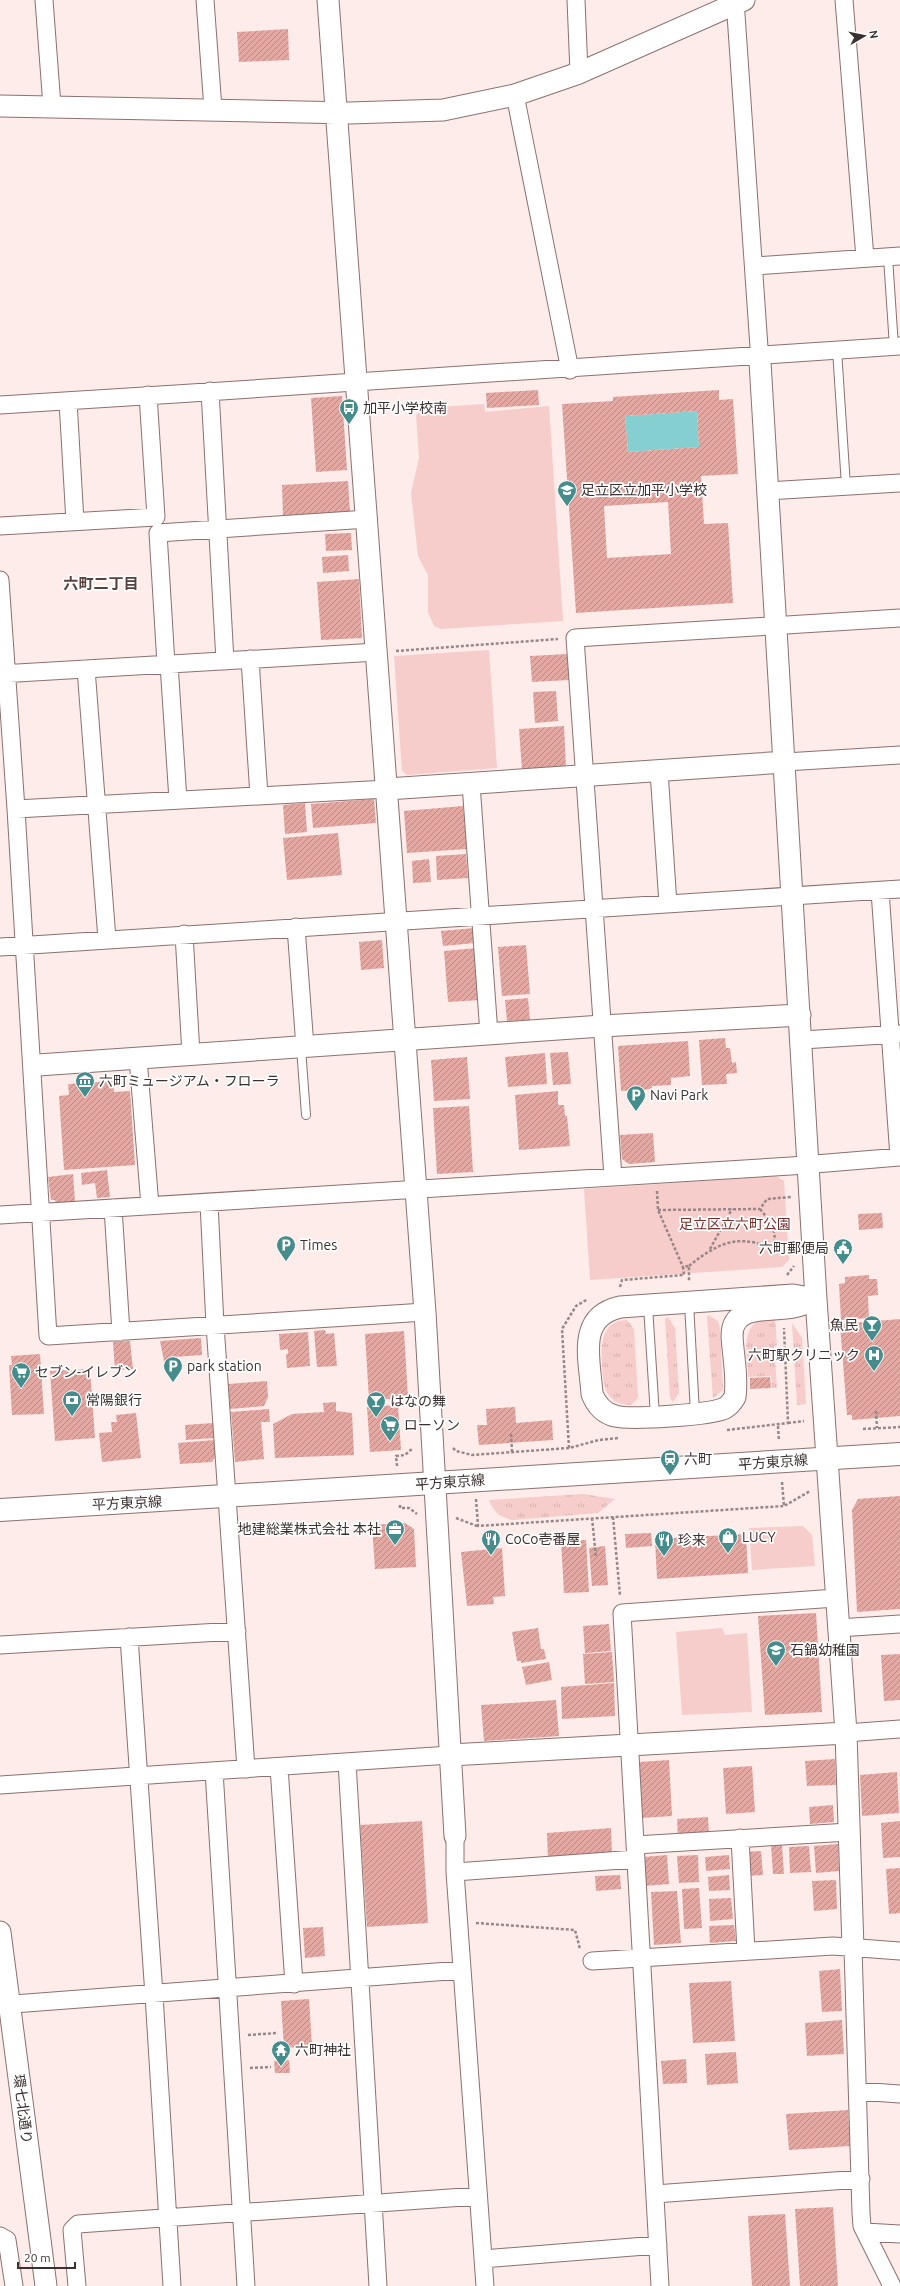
<svg xmlns="http://www.w3.org/2000/svg" width="900" height="2286" font-family="Ubuntu,'Noto Sans JP',sans-serif">
<style>
.grass{fill:url(#grass-tufts)}
.green{fill:#f6cdca}
.water{fill:#86cfd0}
.building{fill:url(#building-hatch);fill-rule:evenodd}
.lines{fill:none;stroke-linecap:round;stroke-linejoin:round}
.service-casing{stroke:#8b716f;stroke-width:10}
.minor-casing{stroke:#8b716f;stroke-width:19}
.tertiary-casing{stroke:#8b716f;stroke-width:23}
.secondary-casing{stroke:#8b716f;stroke-width:24}
.path{stroke:#978887;stroke-width:2.5;stroke-dasharray:3 2;stroke-linecap:butt}
.service{stroke:#fff;stroke-width:8}
.minor{stroke:#fff;stroke-width:17}
.tertiary{stroke:#fff;stroke-width:21}
.secondary{stroke:#fff;stroke-width:22}
.labels{text-anchor:middle;stroke-width:3.5;stroke-linejoin:round;paint-order:stroke}
.poi-label{font-size:14px;fill:#3b302f;stroke:#fefefe;text-anchor:start}
.park-label{font-size:14px;fill:#762e2b;stroke:#fefefe}
.street-label{font-size:14px;fill:#3b302f;stroke:#fefefe}
.neighbourhood-label{font-size:15px;font-weight:bold;fill:#58413e;stroke:#fefefe}
</style>
<defs>
<pattern id="grass-tufts" width="24" height="20" patternUnits="userSpaceOnUse"><rect width="24" height="20" fill="#f6cdca"/><path d="M3 7l-1-3M5 7V3M7 7l1-3M15 17l-1-3M17 17v-4M19 17l1-3" fill="none" stroke="#d4b0ae"/></pattern>
<pattern id="building-hatch" width="6" height="6" patternUnits="userSpaceOnUse"><rect width="6" height="6" fill="#e4a8a2"/><path d="M-1 1l2-2M0 6l6-6M5 7l2-2" fill="none" stroke="#ba8984"/></pattern>
</defs>
<rect width="100%" height="100%" fill="#feecea"/>
<!-- grass -->
<path class="grass" d="M708,1315l10,6 2,8 3,61 -10,8 -6,-81z
M668,1317l7,11 4,65 -6,9 -3,-4 -5,-79z
M775,1317l2,28 -3,1 3,42h-5l-1,-12 -23,1c-1,-27 -10,-58 27,-60z
M627,1320l7,9 4,69 -7,7c-26,0 -28,-20 -29,-41 -1,-19 -1,-44 25,-44z
M792,1323l10,15 4,66 -9,1z
M583,1494l32,5 -17,14 -86,7c-13,-4 -18,-7 -23,-20z"/>
<!-- green -->
<path class="green" d="M484,404l1,8 64,-6 14,215 -122,8 -7,-3 -6,-14v-37l-10,-19 -7,-63 8,-35 -3,-43 8,-7z
M489,650l8,118 -90,7 -5,-4 -8,-115z
M776,1176l8,5 5,79 -7,7 -192,13 -6,-91z
M803,1526l9,9 3,31 -63,4 -3,-42z
M722,1628l3,7 22,-2 5,79 -70,3 -6,-83z"/>
<!-- water -->
<path class="water" d="M697,411l2,36 -71,5 -3,-36z"/>
<!-- building -->
<path class="building" d="M288,29l1,31 -50,2 -2,-30z
M538,390l1,15 -52,3 -1,-15z
M719,390v10l14,-1 5,75 -37,2 3,48 24,-1 5,80 -157,10 -14,-209 51,-3v-4zM697,411l2,36 -71,5 -3,-36zM668,502l3,52 -64,4 -3,-52z
M342,396l5,74 -31,2 -5,-74z
M348,481l2,31 -67,5 -1,-32z
M351,533l1,17 -26,1 -1,-17z
M348,555l1,16 -26,2 -1,-16z
M359,579l3,59 -41,2 -4,-58z
M568,654l1,26 -37,2 -2,-26z
M556,691l2,30 -23,2 -2,-31z
M564,726l2,41 -44,3 -3,-41z
M374,799l2,24 -63,5 -2,-24z
M305,803l2,29 -22,2 -2,-29z
M463,806l4,43 -60,4 -3,-42z
M338,833l4,42 -55,5 -4,-42z
M466,854l2,24 -31,2 -1,-24z
M429,859l2,23 -18,1 -1,-22z
M474,928l1,15 -32,3 -2,-15z
M382,940l2,28 -23,2 -2,-28z
M526,945l4,49 -28,2 -4,-49z
M477,948l4,52 -33,2 -4,-51z
M528,998l2,22 -23,1 -2,-21z
M725,1038l1,10h4l2,15 4,-1 1,11 -11,1 1,10 -25,1 -3,-45z
M688,1041l2,35 -19,2v7l-19,1v3l-31,2 -3,-45z
M568,1052l3,32 -18,1 -3,-32z
M545,1053l2,31 -39,3 -3,-30z
M467,1057l3,42 -36,2 -3,-41z
M113,1081l1,11 16,-1 5,74 -71,5 -5,-74 10,-1 -1,-11z
M558,1091v14h6l1,11h2l3,30 -51,4 -4,-55z
M469,1106l4,66 -36,2 -4,-66z
M653,1133l2,29 -26,2 -7,-5 -2,-24z
M107,1170l3,27 -13,1 -2,-15 -13,2 -1,-12z
M73,1174l2,27 -19,2 -1,-3h-4l-3,-23z
M882,1213l1,15 -24,2 -1,-16z
M869,1275v4h8l1,16 -10,1 1,22 -28,2 -2,-36 6,-1v-6z
M900,1319v97l-48,4v-5h-5l-7,-91z
M325,1330l1,4 8,-1 3,33 -20,1 -3,-36z
M404,1331l4,67 -39,2 -4,-66z
M308,1332l2,34 -23,2 -1,-14h2v-5l-8,1 -1,-16z
M201,1338l1,17 -28,2v3l-10,1 -4,-20z
M130,1341l3,28 -18,1 -2,-28z
M40,1354l4,60 -32,1 -3,-50h3l-1,-9z
M90,1369l5,69 -40,3 -5,-70z
M770,1377l1,11 -21,1v-11z
M267,1381l1,16 -4,9 -34,3 -2,-25z
M336,1402v9l16,2 2,42 -79,3 -2,-34 19,-10 32,-2 -1,-9z
M398,1405l3,45 -31,2 -3,-45z
M515,1407l1,16 36,-3 1,20 -74,5 -2,-20h10l-1,-16z
M269,1409l1,13h-9l3,37 -29,3 -4,-50z
M136,1413l5,45 -39,4 -3,-29 13,-1 -1,-10h6l-1,-7z
M213,1423l1,15 -28,2 -1,-15z
M214,1440l2,16 -4,6 -32,2 -2,-21z
M900,1496v113l-43,3 -5,-102 6,-11z
M405,1523l9,6 2,38 -41,2 -3,-44z
M651,1533l1,13 -26,2 -1,-14z
M746,1534l2,39 -91,6 -2,-40z
M586,1540l3,52 -25,1 -3,-52z
M605,1546l3,39 -16,1 -3,-38z
M502,1548l3,48 -12,1 1,7 -27,2 -6,-54z
M816,1613l6,99 -57,3 -7,-99z
M609,1624l2,27 -26,2 -2,-27z
M538,1628l3,21h3l2,10 -25,4v-2h-4l-5,-29z
M612,1652l2,30 -29,2 -2,-30z
M900,1654v46l-16,1 -3,-46z
M549,1662l3,18 -26,5 -4,-18z
M614,1683l1,33 -53,3 -1,-32z
M556,1700l3,36 -75,5 -3,-36z
M835,1759l1,26 -29,1 -2,-25z
M669,1760l3,56 -30,2 -3,-56z
M752,1766l3,46 -29,2 -3,-46z
M897,1772l2,41 -37,3 -2,-41z
M833,1805l1,17 -24,2 -1,-17z
M708,1817l1,19 -31,2 -1,-19z
M422,1821l6,102 -61,4 -7,-102z
M900,1821v36l-17,1 -2,-35z
M611,1828l1,27 -64,4 -1,-26z
M838,1844l1,27 -23,2 -2,-27z
M782,1845l2,29h-11l-2,-28z
M809,1846l2,26 -21,1 -1,-26z
M761,1851l2,24 -18,1 -2,-24z
M667,1855l2,29 -24,2 -2,-29z
M698,1855l1,27 -20,1 -2,-27z
M729,1855l1,14 -24,2 -1,-14z
M900,1868v45l-11,1 -3,-45z
M620,1875l1,14 -25,2 -1,-15z
M729,1875l1,15 -21,1 -1,-14z
M836,1880l1,29 -23,2 -2,-30z
M699,1888l3,40 -18,1 -2,-40z
M677,1891l4,52 -27,2 -3,-53z
M731,1898l2,21 -23,2 -1,-22z
M734,1925l2,16 -26,2 -1,-17z
M323,1927l2,29 -20,2 -2,-30z
M840,1969l2,42 -20,1 -3,-41z
M731,1981l4,60 -42,2 -4,-60z
M309,1999l3,47 -28,2 -3,-47z
M842,2020l2,34 -37,2 -2,-33z
M736,2052l2,31 -31,2 -2,-31z
M686,2059l1,24 -24,1 -2,-23z
M289,2060l1,13h-15l-1,-12z
M848,2110l2,36 -61,4 -3,-36z
M833,2207l5,79h-38l-5,-77z
M785,2214l5,72h-38l-4,-70z"/>
<g class="lines">
<defs>
<path id="service" d="M888,257l6,90
M837,350l9,136
M301,1048l5,67
M689,1303l6,110
M648,1306l7,110"/>
<path id="minor" d="M44,0l8,106
M205,0l8,109
M576,0l3,73
M735,0l25,362
M844,0l21,258
M515,95l55,275
M755,266l145,-10
M210,391l15,270
M68,401l7,121
M0,405c300,-19 600,-37 900,-59
M767,491l133,-8
M0,526l156,-9 -8,-122
M0,580l16,229 32,527 377,-24
M250,659l9,137
M166,664l-8,-131 210,-14
M169,664l9,136
M86,669l21,270
M0,674l377,-22
M785,762l115,-7
M659,771l9,133
M471,784l18,250
M16,809l371,-20
M880,891l19,266
M296,927l9,120
M184,934l7,120
M0,947l900,-58
M802,1040l98,-6
M138,1058l12,148
M613,1177l-38,-539 325,-20
M209,1203l6,122 31,444
M113,1208l8,124
M0,1215l791,-49 109,-9
M838,1628l62,-4
M129,1637l25,358 18,291
M0,1645l237,-14
M846,1733l54,-4
M347,1762l31,524
M279,1767l15,217
M214,1771l32,515
M0,1785l450,-30
M455,1836v36l30,414
M740,1838l6,113
M635,1845l214,-13
M455,1872l181,-13
M853,1948l8,265 1,13 30,60
M592,1961l241,-15 67,5
M0,2005l462,-35
M858,2091l42,3
M655,2194l206,-15
M865,2232l35,2
M0,2236l7,4 7,46
M483,2259l175,-14
M77,2286l-5,-56 6,-6 400,-28
M660,2286l-38,-673 214,-15"/>
<path id="tertiary" d="M328,0l97,1312 30,524
M0,106l350,7 93,-3 72,-15 64,-22 165,-73
M760,362l56,937 30,434 7,215
M387,789l398,-27
M38,1065l564,-39 198,-11
M793,1295l23,4c-7,3 -15,7 -23,8 -22,5 -61,-4 -61,29 1,20 6,41 3,61 -3,5 -5,8 -10,11 -14,7 -96,12 -110,8 -12,-3 -19,-12 -23,-22 -2,-34 -16,-77 28,-87z
M450,1755l396,-22
M0,1932l46,354"/>
<path id="secondary" d="M0,1510l900,-56"/>
</defs>
<!-- service casing -->
<use href="#service" class="service-casing"/>
<!-- minor casing -->
<use href="#minor" class="minor-casing"/>
<!-- tertiary casing -->
<use href="#tertiary" class="tertiary-casing"/>
<!-- secondary casing -->
<use href="#secondary" class="secondary-casing"/>
<!-- path -->
<path class="path" d="M396,651l162,-12
M657,1191l1,19 25,57
M658,1210l102,-1 7,-10 24,-2
M710,1249l22,-40
M689,1266c25,-20 46,-33 79,-19l6,-2c3,-16 -5,-25 -14,-36
M787,1275l7,-9
M620,1287l2,-7 62,-5 -1,-8 6,-1v16
M876,1411l1,17
M788,1423l16,-2
M778,1426l1,15
M863,1429l37,-2
M727,1430l61,-7 -4,-95
M511,1434l1,18
M453,1448l3,3 16,4 97,-7 30,-8 20,-2
M569,1448l-7,-119 14,-23 12,-7
M397,1466l-1,-10 9,-1 8,-7
M782,1482l2,24 26,-15
M476,1499l2,27 306,-20
M400,1505v3h9l8,6
M613,1517l7,79
M456,1518l21,8
M592,1518l4,39
M476,1923l99,7 5,19
M248,2035l29,-2
M250,2068l21,-1"/>
<!-- service -->
<use href="#service" class="service"/>
<!-- minor -->
<use href="#minor" class="minor"/>
<!-- tertiary -->
<use href="#tertiary" class="tertiary"/>
<!-- secondary -->
<use href="#secondary" class="secondary"/>
</g>
<!-- icons -->
<defs>
<symbol id="bus-pin" viewBox="-11 -11 22 30"><path d="M0 17L-7.5 6A9.5 9.5 0 1 1 7.5 6Z" fill="#458d8d" stroke="#fefefe"/><path d="M-5-6H5V4H4V6H2V4H-2V6H-4V4H-5ZM-3.5-4V0h7V-4ZM-3.5 1.2v1.5H-2V1.2ZM2 1.2v1.5H3.5V1.2Z" fill="#fff"/></symbol>
<symbol id="school-pin" viewBox="-11 -11 22 30"><path d="M0 17L-7.5 6A9.5 9.5 0 1 1 7.5 6Z" fill="#458d8d" stroke="#fefefe"/><path d="M0-5L7-2L0 1L-7-2ZM-4 1L0 2.5L4 1V4Q0 6-4 4Z" fill="#fff"/></symbol>
<symbol id="museum-pin" viewBox="-11 -11 22 30"><path d="M0 17L-7.5 6A9.5 9.5 0 1 1 7.5 6Z" fill="#458d8d" stroke="#fefefe"/><path d="M0-6L6-3V-2H-6V-3ZM-5-1h2V3h-2ZM-1-1h2V3h-2ZM3-1h2V3H3ZM-6 4H6V6H-6Z" fill="#fff"/></symbol>
<symbol id="parking-pin" viewBox="-11 -11 22 30"><path d="M0 17L-7.5 6A9.5 9.5 0 1 1 7.5 6Z" fill="#458d8d" stroke="#fefefe"/><path d="M-3.5-5.5H1a3.5 3.5 0 0 1 0 7H-1V5.5H-3.5ZM-1-3.4V-.6H.8a1.4 1.4 0 0 0 0-2.8Z" fill="#fff"/></symbol>
<symbol id="civic-pin" viewBox="-11 -11 22 30"><path d="M0 17L-7.5 6A9.5 9.5 0 1 1 7.5 6Z" fill="#458d8d" stroke="#fefefe"/><path d="M-.6-6.5H3V-4.5H.6V-3L4-1V1h2V6H-6V1h2V-1L-.6-3ZM-1.2 2.5V6h2.4V2.5Z" fill="#fff"/></symbol>
<symbol id="bar-pin" viewBox="-11 -11 22 30"><path d="M0 17L-7.5 6A9.5 9.5 0 1 1 7.5 6Z" fill="#458d8d" stroke="#fefefe"/><path d="M-6-5H6L.8 .8V4.5H3.5V6h-7V4.5H-.8V.8Z" fill="#fff"/></symbol>
<symbol id="hospital-pin" viewBox="-11 -11 22 30"><path d="M0 17L-7.5 6A9.5 9.5 0 1 1 7.5 6Z" fill="#458d8d" stroke="#fefefe"/><path d="M-5-5h3v3.5h4V-5h3V5h-3V1.5h-4V5h-3Z" fill="#fff"/></symbol>
<symbol id="supermarket-pin" viewBox="-11 -11 22 30"><path d="M0 17L-7.5 6A9.5 9.5 0 1 1 7.5 6Z" fill="#458d8d" stroke="#fefefe"/><path d="M-6-5.5h2.5l.6 2H6L4.5 2H-2.5L-4.4-4H-6ZM-1.5 3.2a1.3 1.3 0 1 0 .1 0ZM3 3.2a1.3 1.3 0 1 0 .1 0Z" fill="#fff"/></symbol>
<symbol id="bank-pin" viewBox="-11 -11 22 30"><path d="M0 17L-7.5 6A9.5 9.5 0 1 1 7.5 6Z" fill="#458d8d" stroke="#fefefe"/><path d="M-6-4H6V4H-6ZM0-2.3a2.3 2.3 0 1 0 0 4.6a2.3 2.3 0 1 0 0-4.6Z" fill="#fff"/></symbol>
<symbol id="station-pin" viewBox="-11 -11 22 30"><path d="M0 17L-7.5 6A9.5 9.5 0 1 1 7.5 6Z" fill="#458d8d" stroke="#fefefe"/><path d="M-3-6H3Q5-6 5-4V2Q5 4 3 4L4.5 6H3L1.5 4h-3L-3 6H-4.5L-3 4Q-5 4-5 2V-4Q-5-6-3-6ZM-3.5-4v3h7v-3ZM-3.5 1v1.5H-2V1ZM2 1v1.5H3.5V1Z" fill="#fff"/></symbol>
<symbol id="office-pin" viewBox="-11 -11 22 30"><path d="M0 17L-7.5 6A9.5 9.5 0 1 1 7.5 6Z" fill="#458d8d" stroke="#fefefe"/><path d="M-6-3h4V-5.5h4V-3h4V5H-6ZM-1-4.5V-3h2v-1.5ZM-6 0V1H6V0Z" fill="#fff"/></symbol>
<symbol id="shop-pin" viewBox="-11 -11 22 30"><path d="M0 17L-7.5 6A9.5 9.5 0 1 1 7.5 6Z" fill="#458d8d" stroke="#fefefe"/><path d="M-5-2.5h2.3a2.7 3.5 0 0 1 5.4 0H5L5.5 6h-11ZM-1.5-2.5h3a1.5 2.3 0 0 0-3 0Z" fill="#fff"/></symbol>
<symbol id="restaurant-pin" viewBox="-11 -11 22 30"><path d="M0 17L-7.5 6A9.5 9.5 0 1 1 7.5 6Z" fill="#458d8d" stroke="#fefefe"/><path d="M-5-6h1v4h1v-4h1v4h1v-4h1v5L-1.5 .5V6h-2V.5L-5-1ZM5-6V6H3V1.5H1.5Q1.5-4 5-6Z" fill="#fff"/></symbol>
<symbol id="temple-pin" viewBox="-11 -11 22 30"><path d="M0 17L-7.5 6A9.5 9.5 0 1 1 7.5 6Z" fill="#458d8d" stroke="#fefefe"/><path d="M0-6L5-2H3V0L6.5 2.5H4V6H1.5V3h-3V6H-4V2.5H-6.5L-3 0V-2H-5Z" fill="#fff"/></symbol>
</defs>
<g fill-rule="evenodd">
<use href="#bus-pin" x="338" y="397" width="22" height="30"/>
<use href="#school-pin" x="556" y="479" width="22" height="30"/>
<use href="#museum-pin" x="74" y="1070" width="22" height="30"/>
<use href="#parking-pin" x="625" y="1084" width="22" height="30"/>
<use href="#parking-pin" x="275" y="1234" width="22" height="30"/>
<use href="#civic-pin" x="832" y="1237" width="22" height="30"/>
<use href="#bar-pin" x="861" y="1314" width="22" height="30"/>
<use href="#hospital-pin" x="863" y="1344" width="22" height="30"/>
<use href="#parking-pin" x="162" y="1355" width="22" height="30"/>
<use href="#supermarket-pin" x="10" y="1361" width="22" height="30"/>
<use href="#bank-pin" x="61" y="1389" width="22" height="30"/>
<use href="#bar-pin" x="365" y="1390" width="22" height="30"/>
<use href="#supermarket-pin" x="379" y="1414" width="22" height="30"/>
<use href="#station-pin" x="659" y="1448" width="22" height="30"/>
<use href="#office-pin" x="384" y="1518" width="22" height="30"/>
<use href="#shop-pin" x="717" y="1526" width="22" height="30"/>
<use href="#restaurant-pin" x="480" y="1528" width="22" height="30"/>
<use href="#restaurant-pin" x="653" y="1529" width="22" height="30"/>
<use href="#school-pin" x="765" y="1639" width="22" height="30"/>
<use href="#temple-pin" x="270" y="2039" width="22" height="30"/>
</g>
<g class="labels">
<!-- poi labels -->
<g class="poi-label">
<text x="363" y="413">加平小学校南</text>
<text x="581" y="495">足立区立加平小学校</text>
<text x="99" y="1086">六町ミュージアム・フローラ</text>
<text x="650" y="1100">Navi Park</text>
<text x="300" y="1250">Times</text>
<text x="829" y="1253" text-anchor="end">六町郵便局</text>
<text x="858" y="1330" text-anchor="end">魚民</text>
<text x="860" y="1360" text-anchor="end">六町駅クリニック</text>
<text x="187" y="1371">park station</text>
<text x="35" y="1377">セブン-イレブン</text>
<text x="86" y="1405">常陽銀行</text>
<text x="390" y="1406">はなの舞</text>
<text x="404" y="1430">ローソン</text>
<text x="684" y="1464">六町</text>
<text x="381" y="1534" text-anchor="end">地建総業株式会社 本社</text>
<text x="742" y="1542">LUCY</text>
<text x="505" y="1544">CoCo壱番屋</text>
<text x="678" y="1545">珍来</text>
<text x="790" y="1655">石鍋幼稚園</text>
<text x="295" y="2055">六町神社</text>
</g>
<!-- park labels -->
<g class="park-label">
<text x="735" y="1229">足立区立六町公園</text>
</g>
<!-- street labels -->
<g class="street-label">
<text transform="translate(773 1462) rotate(-4)" y="5">平方東京線</text>
<text transform="translate(450 1482) rotate(-4)" y="5">平方東京線</text>
<text transform="translate(127 1503) rotate(-3)" y="5">平方東京線</text>
<text transform="translate(23 2109) rotate(83)" y="5">環七北通り</text>
</g>
<!-- neighbourhood labels -->
<g class="neighbourhood-label">
<text x="101" y="589">六町二丁目</text>
</g>
</g>
<!-- north arrow -->
<g transform="translate(864 36) rotate(81)" stroke="#fefefe" stroke-width="3" paint-order="stroke">
<path d="M0-3L7 15L0 10L-7 15Z" fill="#3b302f"/>
<text y="-6" font-size="11" font-weight="bold" text-anchor="middle" fill="#3b302f">N</text>
</g>
<!-- scale -->
<path d="M18 2262v6h57v-6" fill="none" stroke="#3b302f" stroke-width="2"/>
<text x="24" y="2262" font-size="12" fill="#3b302f" stroke="#fefefe" stroke-width="3" paint-order="stroke">20 m</text>
</svg>
